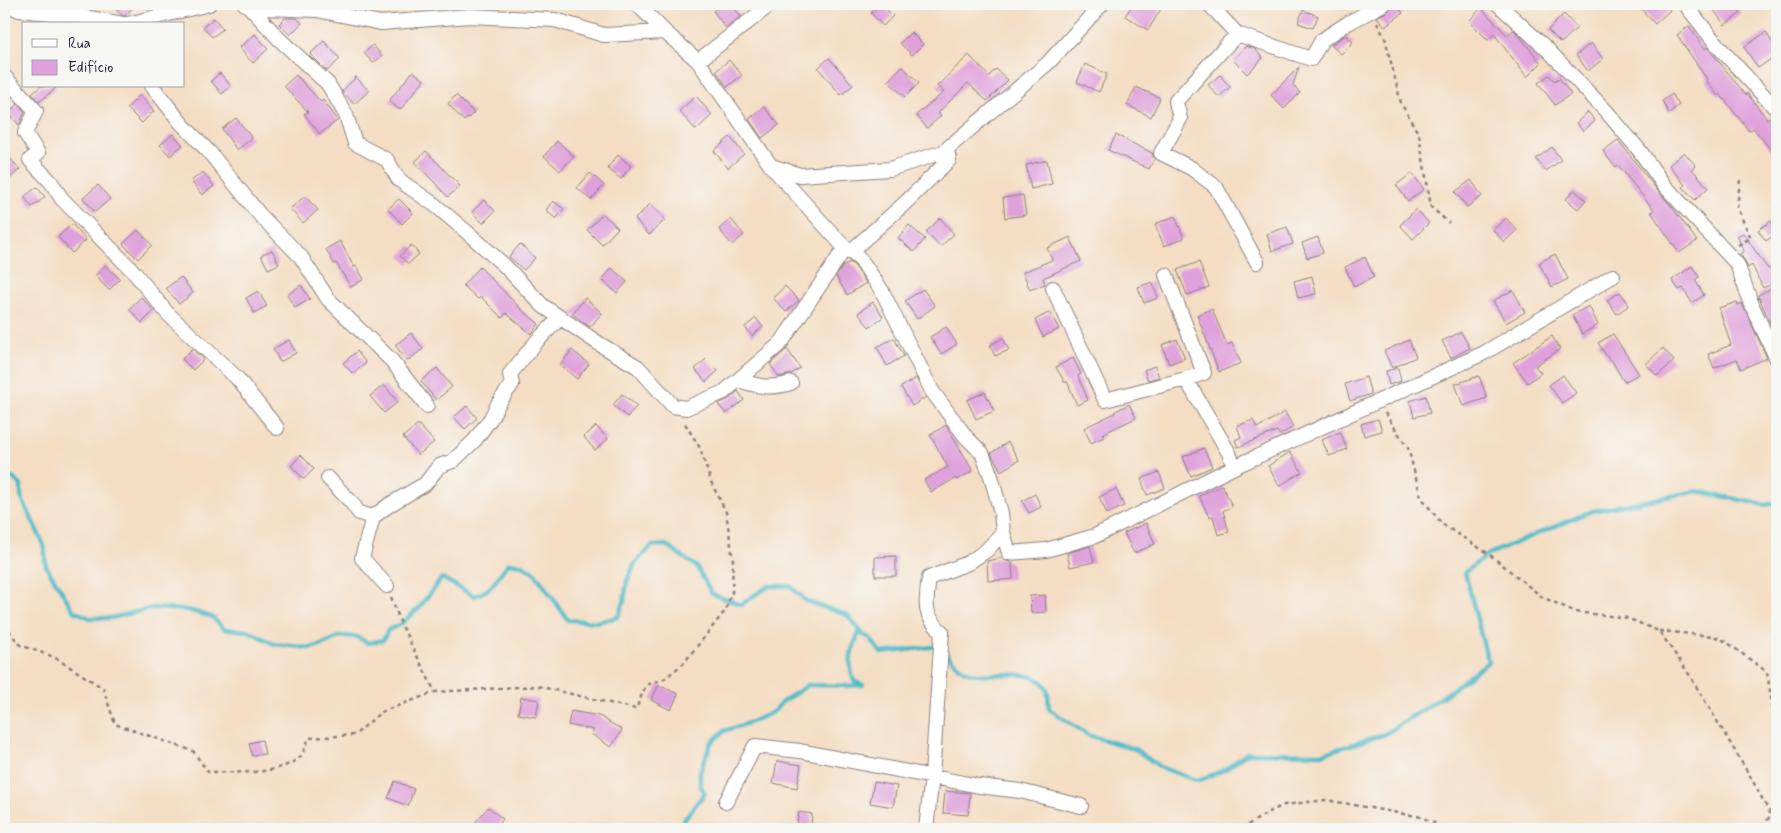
<svg xmlns="http://www.w3.org/2000/svg" width="1781" height="833" font-family="Mynerve,sans-serif">
<style>
.lines{fill:none;stroke-linecap:round;stroke-linejoin:round}
.stream{stroke:#4dbac7;stroke-width:4.5}
.building{fill:#dfa1dc}
.minor-casing{stroke:#8b807e;stroke-width:16}
.path{stroke:#8b807e;stroke-width:2.5;stroke-dasharray:4 4;stroke-linecap:butt}
.minor{stroke:#fff;stroke-width:14}
</style>
<rect width="100%" height="100%" fill="#f6f6f2"/>
<filter id="ink" filterUnits="userSpaceOnUse"><feTurbulence type="fractalNoise" baseFrequency=".02" numOctaves="2"/><feDisplacementMap in="SourceGraphic" scale="10" xChannelSelector="R" yChannelSelector="G"/><feConvolveMatrix kernelMatrix="1 2 1 2 8 2 1 2 1" color-interpolation-filters="sRGB"/></filter>
<filter id="wash" filterUnits="userSpaceOnUse"><feTurbulence type="fractalNoise" baseFrequency=".0096" numOctaves="4" result="noise"/><feDisplacementMap in="SourceGraphic" scale="20" xChannelSelector="R" yChannelSelector="G"/><feGaussianBlur stdDeviation="1.12" result="paint"/><feColorMatrix in="noise" values="0 0 0 0 0 0 0 0 0 0 0 0 0 0 0 0 0 1.4 0 .05"/><feComposite in="paint" operator="in"/></filter>
<g filter="url(#wash)">
<rect width="100%" height="100%" fill="#f4ddc2"/>
<g class="lines">
<!-- stream -->
<path class="stream" d="M4,471l17,14v12l23,48 2,21 28,45 16,7h21l42,-10 35,2 24,7 12,12 25,2 25,13 36,4 11,-3 20,-9 16,1 11,6 15,-3 5,-10 13,-6 17,-15 24,-31 32,18c23,-7 20,-18 35,-33l13,2 13,8 33,47 28,2 22,-5 6,-15 3,-21 8,-18 17,-17 14,-1 31,22 15,27 30,11 5,-5 22,-14h21l16,15 41,14 15,18
M945,652c6,7 14,17 23,20 20,8 69,-8 79,18 2,5 1,13 2,19l39,26 47,14 25,18 38,14 28,-12 21,-16 75,1 63,-20 60,-39 43,-33 -23,-90 24,-18 103,-43 105,-20 68,14 12,-2
M679,829l1,-5 25,-31 -5,-8v-13l11,-29 13,-12 27,-9 22,-10 9,-10 26,-17 40,1 15,-1 -9,-4c-7,-20 -3,-30 5,-48l11,5 11,15 59,-7"/>
</g>
<g id="blocks">
<!-- building -->
<path class="building" d="M110,4h26l-11,12 -3,-1z
M722,4h9l10,12 -15,12 -13,-17z
M881,4l12,12 -10,10 -12,-13z
M1133,4h31l-16,26 -23,-14z
M1393,4h3l7,9 -18,14 -8,-10 11,-6z
M1637,4h28l5,6 -15,14z
M1709,4h25l7,9 -16,12z
M1481,8l26,27 7,-5 4,4 23,29 -14,14 -33,-43 -6,6 -19,-19z
M1303,10l15,6 -5,12 -15,-5z
M1564,14l13,14 -16,15 -13,-13z
M214,18l9,11 -11,8 -9,-10z
M285,18h12l5,5 -12,12 -11,-11z
M1689,26l15,23 3,-2 39,48 1,-2 20,26 3,-2 7,9v31l-24,-29 -4,3 -29,-37 -2,2 -12,-16 1,-1 -30,-44z
M911,32l12,12 -11,11 -12,-12z
M1766,32l11,18v5l-19,13 -14,-21z
M255,34l13,15 -15,14 -14,-15z
M1346,35l7,7 -12,12 -10,-9z
M324,41l16,18 -13,12 -17,-17z
M1591,43l12,16 -15,12 -12,-16z
M373,45l9,11 -9,7 -9,-10z
M1246,46l9,3 8,9 -16,16 -14,-14z
M969,55l20,21 7,-7 12,11 -21,21 -19,-18 -30,30 3,3 -14,12 -11,-13 28,-23 -7,-6z
M829,58l24,27 -12,10 -23,-27z
M729,60l13,15 -15,12 -11,-16z
M1085,64l22,10 -8,18 -22,-10z
M902,66l17,17 -14,14 -17,-16z
M1299,67l-6,18 7,8 -16,16 -13,-14z
M413,71l11,9 -24,30 -11,-9z
M220,73l11,13 -9,8 -11,-13z
M296,75l25,27 2,-2 15,20 -18,14 -16,-20 4,-2 -24,-26z
M1220,75l10,12 -11,10 -11,-12z
M1549,75l5,6 5,-3 12,16 -16,11 -17,-22z
M356,77l13,14 -15,13 -12,-13z
M41,86h13l2,2 -17,14 -7,-8z
M1136,87l24,11 -9,19 -24,-12z
M1672,94l7,11 -10,8 -7,-12z
M140,95l14,16 -12,12 -15,-15z
M456,95l18,18 -10,8 -16,-17z
M696,96l16,19 -16,15 -17,-19z
M18,104l7,8 -6,13 -11,-13z
M764,107l15,18 -17,13 -13,-19z
M1588,112l7,9 -12,10 -7,-8z
M236,118l16,20 -15,12 -15,-21z
M173,134l10,11 -13,11 -10,-11z
M1116,135l36,18 2,6 -5,10 -41,-19z
M730,137l14,17 -16,14 -14,-17z
M1618,140l39,50 16,18 24,33 -18,12 -28,-41 3,-2 -36,-45 -3,2 -12,-16z
M557,141l17,15 -14,15 -16,-15z
M1552,147l9,13 -15,11 -10,-12z
M426,151l34,35 -12,11 -33,-35z
M4,152l16,17 -16,15z
M1684,152l12,14 -4,3 16,19 -13,12 -12,-13 2,-2 -16,-20z
M618,155l13,11 -10,13 -14,-11z
M1047,160l5,24 -21,5 -5,-24z
M203,172l11,14 -12,9 -11,-14z
M590,173l14,12 -13,15 -14,-12z
M1412,173l12,16 -16,12 -12,-16z
M1471,180l11,16 -15,11 -12,-15z
M98,185l12,14 -15,13 -12,-14z
M37,187l8,10 -13,10 -8,-10z
M1574,190l12,10 -8,9 -12,-10z
M1023,195l3,20 -21,3 -2,-20z
M305,196l13,14 -15,13 -13,-14z
M399,199l14,14 -11,11 -14,-15z
M484,200l11,11 -12,12 -11,-11z
M553,201l11,8 -8,10 -10,-9z
M650,204l15,16 -16,15 -14,-16z
M1416,209l13,14 -16,16 -13,-14z
M603,214l15,14 -16,17 -15,-15z
M1175,216l9,22 -20,8 -9,-22z
M940,218l14,16 -14,13 -14,-15z
M1506,218l11,12 -13,12 -11,-12z
M731,219l13,16 -12,10 -13,-16z
M1771,221l6,8v4l-11,8 -8,-11z
M72,224l14,16 -14,13 -14,-16z
M909,225l16,14 -11,13 -16,-14z
M1287,227l6,17 -21,7 -5,-17z
M138,230l14,15 -14,14 -15,-15z
M1743,233l25,36 2,-1 6,14 -13,6 -11,-23 -4,3 -3,-7 -5,-7 4,-3 -7,-15z
M1070,237l11,24 -38,17 2,6 -15,6 -7,-18 29,-12 -5,-12z
M1318,237l5,16 -16,5 -5,-15z
M340,241l14,26 2,-1 8,13 -13,8 -15,-24 -2,1 -8,-15z
M520,244l15,14 -11,12 -15,-13z
M411,245l8,9 -11,10 -8,-8z
M272,250l7,14 -11,5 -7,-14z
M1555,254l13,25 -16,8 -13,-24z
M1365,257l9,20 -20,10 -9,-20z
M850,262l5,4 11,17 -19,12 -11,-19 7,-10z
M1199,262l10,25 -22,8 -10,-25z
M105,265l15,14 -11,11 -14,-14z
M1692,266l7,11 -4,3 9,15 -12,8 -9,-15 -4,2 -7,-10z
M480,267l42,43 17,14 -8,10 -25,-21 -4,5 -21,-21 -3,2 -15,-14z
M612,268l15,14 -10,11 -15,-13z
M1312,276l4,18 -18,4 -4,-17z
M181,277l12,16 -14,11 -13,-16z
M1152,282l6,16 -14,5 -6,-16z
M301,285l9,14 -15,9 -8,-13z
M785,286l14,14 -13,12 -13,-14z
M1774,287l3,7v45l-19,-44z
M923,289l12,17 -18,13 -12,-18z
M1513,290l12,22 -19,11 -13,-22z
M258,291l9,15 -13,7 -8,-15z
M1620,292l9,13 -12,9 -10,-14z
M141,297l13,14 -12,12 -13,-14z
M585,298l17,15 -12,14 -18,-13z
M873,302l10,15 -14,10 -11,-14z
M1737,302l1,3 4,-2 25,55 -26,11 -4,-10 -23,9 -6,-14 23,-9 -12,-37z
M1589,306l9,19 -16,9 -10,-19z
M1212,309l15,36 5,-2 9,20 -22,9 -22,-57z
M1050,312l9,17 -16,8 -8,-17z
M756,318l7,9 -11,9 -7,-9z
M946,327l11,17 -16,10 -11,-17z
M1461,332l9,16 -19,10 -9,-17z
M411,333l12,16 -16,12 -12,-16z
M1613,334l26,40 -15,8 -13,-23 -2,1 -11,-17z
M1552,336l8,13 -25,17 6,7 -13,10 -15,-20z
M894,338l10,18 -17,10 -10,-19z
M1003,338l6,12 -14,6 -5,-11z
M1177,339l8,19 -16,6 -7,-19z
M289,340l7,13 -16,9 -7,-13z
M1409,340l7,17 -24,11 -8,-17z
M1663,348l11,13 -17,15 -11,-12z
M192,349l12,10 -11,11 -11,-11z
M787,349l13,19 -9,6 -12,3 -9,-13z
M572,350l17,14 -12,15 -17,-14z
M357,351l9,12 -13,11 -10,-11z
M1073,358l8,16 -3,2 10,24 -11,5 -10,-24 -2,2 -9,-16z
M706,359l12,12 -12,11 -11,-13z
M1155,366l4,11 -11,3 -4,-10z
M437,368l15,19 -16,13 -15,-19z
M1398,368l3,13 -12,4 -3,-14z
M1563,375l13,18 -14,10 -13,-18z
M1479,376l8,22 -24,8 -8,-22z
M1366,377l5,17 -21,7 -5,-17z
M916,378l10,19 -14,9 -11,-19z
M384,385l14,17 -14,11 -14,-17z
M738,391l6,9 -18,14 -8,-10 11,-5z
M985,392l9,19 -18,8 -9,-19z
M622,394l15,12 -10,11 -14,-12z
M1426,396l4,17 -16,4 -4,-16z
M1129,404l7,14 -34,16 2,3 -13,6 -7,-15 31,-15 -1,-1z
M467,406l10,12 -12,11 -11,-12z
M1285,412l8,15 -13,8 -3,-4 -39,16 -3,-7 6,-3 -4,-11 16,-6 4,8z
M1378,419l4,12 -18,5 -3,-12z
M418,424l16,18 -16,13 -15,-18z
M946,425l27,46 -16,9 -1,-2 -25,14 -7,-12 24,-13 -18,-32z
M596,426l12,13 -13,11 -11,-13z
M1340,432l7,17 -18,7 -7,-16z
M1008,442l11,18 -18,11 -10,-18z
M1204,448l8,19 -21,9 -8,-19z
M1290,452l12,20 -23,14 -11,-20z
M301,455l13,14 -10,10 -13,-13z
M1159,472l6,16 -18,7 -6,-16z
M1222,485l10,21 -9,5 6,21 -11,3 -5,-19 -4,1 -10,-21z
M1116,489l8,17 -17,8 -8,-17z
M1035,494l6,13 -12,6 -7,-12z
M1146,523l9,21 -21,9 -10,-20z
M1090,546l4,16 -24,5 -3,-14z
M896,556v20h-21v-19z
M1002,558l4,3 6,1 1,17 -25,2 -1,-20z
M1045,595l1,17 -15,1 -1,-17z
M659,685l19,9 -7,16 -20,-10z
M521,697l18,3 -3,17 -18,-3z
M571,711l28,5 23,14 -11,17 -20,-13 3,-4 -26,-5z
M262,740l3,14 -13,2 -3,-13z
M777,761l24,4 -4,23 -24,-5z
M395,781l19,8 -6,17 -20,-8z
M874,782l23,4 -4,21 -23,-4z
M945,791l25,2 -2,22 -25,-2z
M488,807l15,12 -7,10h-13l-8,-6z
M799,812l13,2 -1,11 -14,-2z"/>
</g>
</g>
<g filter="url(#ink)">
<use href="#blocks" fill-opacity="0" stroke="#8b807e" stroke-width="1"/>
<g class="lines">
<defs>
<path id="minor" d="M7,4l12,6 53,5 51,9
M245,4l20,4 52,2 64,13 88,-7 86,4 49,15 61,-3
M247,4l32,35 49,45 18,31 9,28 32,17 12,20 36,25 33,28 37,33 38,40 58,39 37,22 35,39 13,2 38,-16 57,-49 64,-95 -74,-82 -73,-105 -33,-29 -28,-28
M1209,4l28,30 74,25 11,-19 26,-17 35,-19
M1498,4l50,46 58,61 33,39 25,35 73,79 16,44 24,51
M1685,4l32,41 60,65
M128,24l81,-20
M1237,34l-61,67 4,18 -19,34 30,15 25,19 41,75
M698,61l73,-57
M4,76l32,35 -11,22 13,20 -8,7 21,22 11,17 71,72 35,43 69,64 40,50
M152,86l30,38 28,29 49,61 42,43 27,42 64,62 35,45
M771,166l29,9 90,-6 53,-17 105,-89 54,-59
M845,248l16,12 21,31 50,100 34,46 16,16 9,23 10,37 2,19 -16,18 -19,13 -39,15c-3,25 -7,36 13,54l-10,144 -6,53
M850,252l54,-48 45,-44 -2,-11
M1166,275l38,98 -18,6 43,74 5,14 250,-114 129,-77
M1053,288l52,112 81,-21
M739,380c19,7 32,9 52,3
M328,478l24,25 7,10 14,4
M1003,532l6,21 37,-3 49,-14 139,-69
M387,586l-25,-28 11,-41 16,-12 36,-21 14,-18 14,-5 22,-21 16,-22 7,-14 14,-20 -2,-10 27,-33 24,-24
M726,802l29,-56 45,5 179,35 41,5 61,15"/>
</defs>
<!-- minor casing -->
<use href="#minor" class="minor-casing"/>
<!-- path -->
<path class="path" d="M1377,23l8,15 16,65 18,32 12,72 18,16
M1738,245l13,-7 -14,-30 3,-28
M1385,413l23,35 13,49 21,27 47,30 53,43 34,15 51,6 32,13 28,40 63,105 21,39 -6,8 -2,6
M391,597l10,27 34,68 102,-6 99,23 10,-24 18,-6 19,-15 42,-53 7,-18 1,-34 -7,-47 -15,-30 -11,-34 -16,-26
M4,624l16,21 34,12 49,31 12,36 78,27 15,21c27,0 69,4 91,-14 5,-4 7,-14 10,-20l46,-3 26,-23 54,-20
M1659,631l54,5 12,5 42,31 10,63
M1241,829l28,-17 15,-7 42,-5 95,17 26,12"/>
<!-- minor -->
<use href="#minor" class="minor"/>
</g>
</g>
<!-- margin -->
<rect width="1781" height="833" fill="none" stroke="#f6f6f2" stroke-width="20"/>
<!-- legend -->
<rect x="22" y="22" width="162" height="65" fill="#f6f6f2" stroke="#a1a1a9"/>
<rect x="32" y="39" width="25" height="8" fill="#ffffff" stroke="#a1a1a9"/>
<text x="68" y="48" font-size="15" fill="#22223b">Rua</text>
<rect x="32" y="60" width="25" height="15" fill="#dfa1dc" stroke="#a1a1a9"/>
<text x="68" y="72" font-size="15" fill="#22223b">Edifício</text>
</svg>
